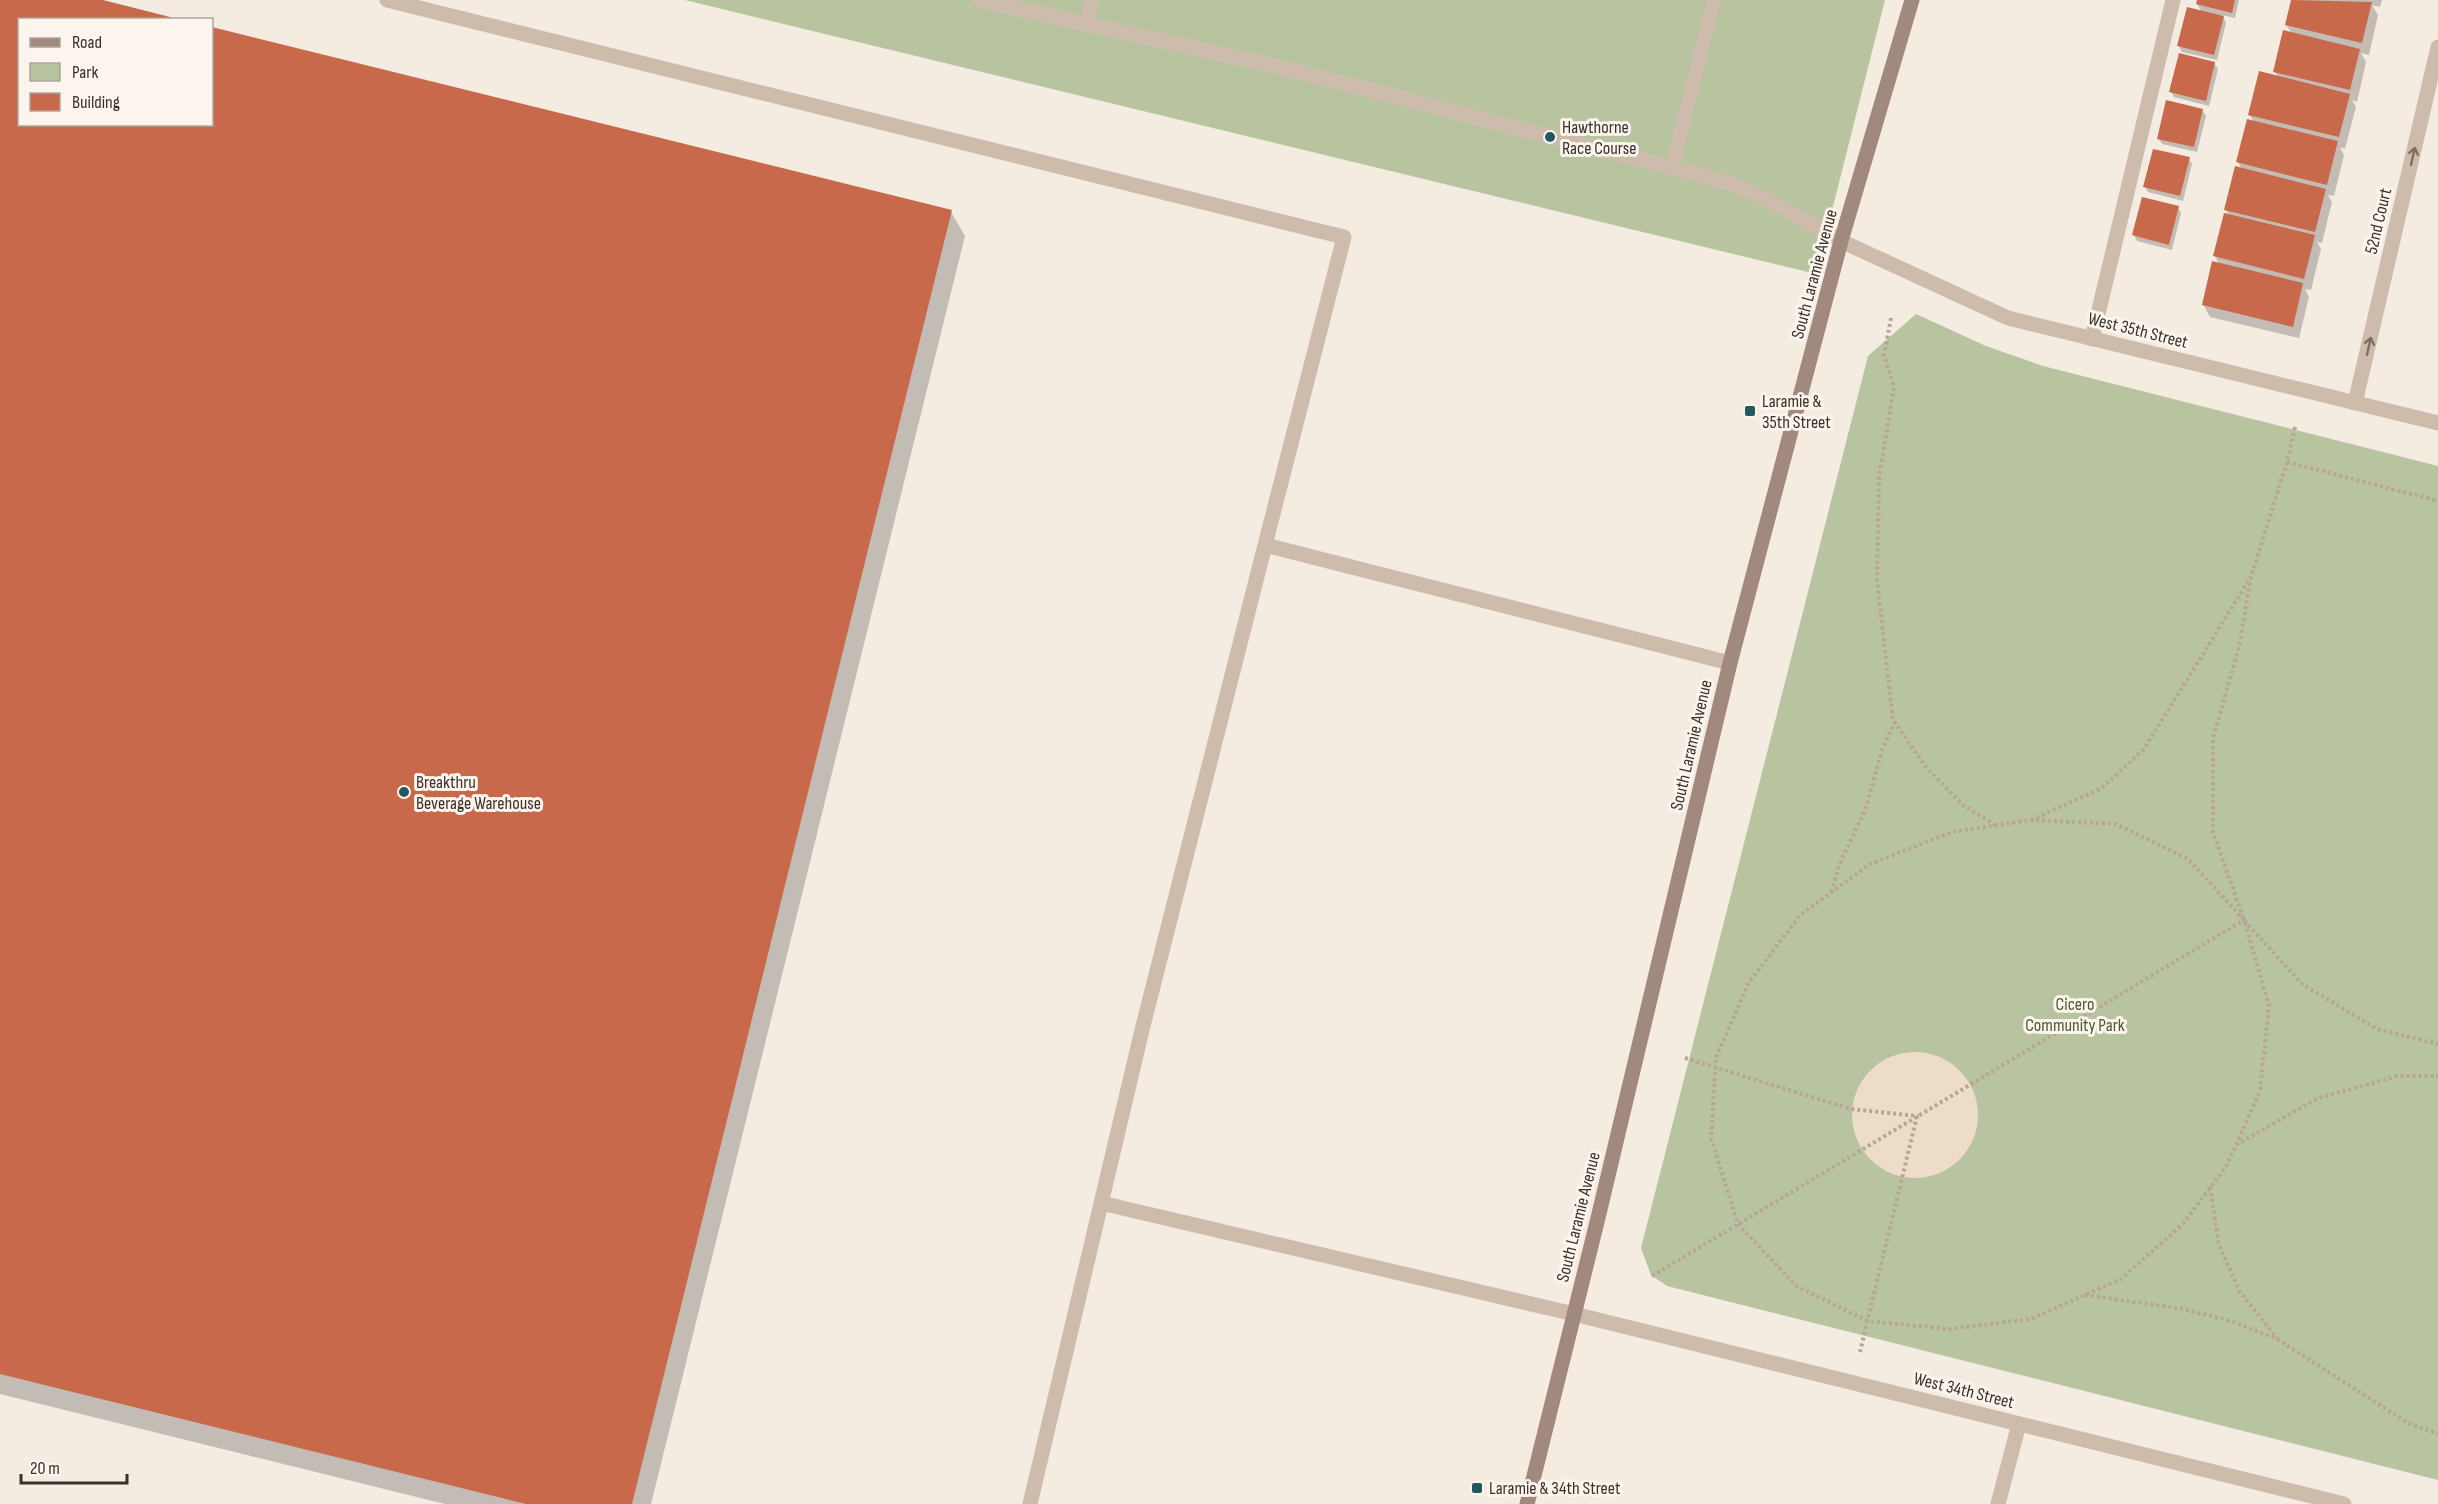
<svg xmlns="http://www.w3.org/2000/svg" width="2438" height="1504" font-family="'Sofia Sans Condensed',sans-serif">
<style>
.green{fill:#b8c4a0}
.plaza{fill:#ecdcc8}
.shadow{fill:#0003}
.building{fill:#c8694b}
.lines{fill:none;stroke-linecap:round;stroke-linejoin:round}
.path{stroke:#b9a596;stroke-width:4;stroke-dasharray:3 3;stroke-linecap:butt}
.service{stroke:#cdbbac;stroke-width:15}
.minor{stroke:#cdbbac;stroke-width:15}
.tertiary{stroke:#cdbbac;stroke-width:15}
.secondary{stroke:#a18a7d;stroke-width:15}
.oneway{stroke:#7d6f65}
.poi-dot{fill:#1f5a5e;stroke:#fbf5ee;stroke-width:2}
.labels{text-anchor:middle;stroke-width:6;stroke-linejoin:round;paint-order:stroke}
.poi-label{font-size:18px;fill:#3b302b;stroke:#fbf5ee;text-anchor:start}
.street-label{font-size:18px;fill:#3b302b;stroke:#fbf5ee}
.park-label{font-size:18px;fill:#4a5a2e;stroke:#fbf5ee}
</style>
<rect width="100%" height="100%" fill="#f4ebe1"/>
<!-- green -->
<path class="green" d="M685,0h1200l-69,274z
M1916,314l70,32 57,20 395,100v1014l-771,-194 -16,-11 -10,-27 227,-892z"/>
<!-- plaza -->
<path class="plaza" d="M1852 1115a63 63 0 1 1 126 0a63 63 0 1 1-126 0Z"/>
<!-- shadow -->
<path class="shadow" d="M0,0h96l79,20h-155v104h192v-96l739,184 14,24 -314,1268h-206l-445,-110z
M2198,0h41l-4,18 -13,-3 4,8 -9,37 -35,-8 -3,-6 23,-34 -5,-8z
M2292,0h90l-2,7 -8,-2 6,10 -9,40 -8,-2 5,9 -9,40 -5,-2 4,7 -11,42 -5,-2 4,8 -10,41 -6,-1 4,7 -10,41 -5,-1 4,7 -10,41 -6,-1 4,8 -10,41 -89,-21 -7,-13 16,-40 -4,-8 14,-40 -3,-6 16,-40 -4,-8 16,-40 -5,-8 29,-37 -3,-5 17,-38 -6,-9z
M2214,63l4,6 -9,37 -35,-9 -3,-6z
M2202,110l4,6 -9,36 -35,-8 -4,-6z
M2189,159l3,5 -9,37 -35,-9 -3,-5z
M2178,207l3,6 -9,37 -35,-9 -3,-6z"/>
<!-- building -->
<path class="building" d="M0,0h103l75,19 -158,1v104h192v-97l740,183 -320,1294h-106l-526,-130z
M2197,0h38l-3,13 -36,-9z
M2291,0l81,2 -10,41 -77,-18z
M2187,7l37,9 -10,39 -37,-9z
M2283,30l77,19 -10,41 -77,-18z
M2179,53l36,9 -9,39 -37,-9z
M2259,71l91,23 -11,43 -91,-22z
M2166,100l37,9 -9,38 -37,-8z
M2247,119l91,22 -11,44 -91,-23z
M2153,149l37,8 -10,39 -37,-9z
M2235,166l91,23 -11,43 -91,-22z
M2142,197l37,9 -10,39 -37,-10z
M2224,213l91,22 -11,44 -91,-23z
M2212,261l91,22 -10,44 -91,-22z"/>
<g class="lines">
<!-- path -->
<path class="path" d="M1891,318l-7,37 10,32 -15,91 -2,102 16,140 33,47 37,38 32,20
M2295,427l-8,35 -36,115 -12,70 -26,91v94l31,88 58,64 75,45 61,15
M2287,462l151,39
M2030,820l86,4 72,35 56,61 25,86 -9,85 -33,74 -44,59 -62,55 -90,40 -82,10 -81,-8 -72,-35 -58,-62 -27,-86 5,-80 32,-74 52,-69 70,-51 82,-32z
M2031,820l71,-32 42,-39 105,-169
M1831,892l11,-34 23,-47 17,-61 13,-28
M1685,1058l166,51 66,7 -57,236
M2236,1145l82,-47 80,-22h40
M2210,1187l9,58 21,47 37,46
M1652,1276l592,-356
M2085,1295l98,14 51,13 43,17 131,84 30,11"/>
<!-- service -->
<path class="service" d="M387,0l957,237 -79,308 465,118
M979,0l309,69 439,113 39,17 75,42
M1086,23l6,-23
M1672,167l42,-167
M2092,339l81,-339
M1101,1203l473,111
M1030,1504l112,-474 123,-485
M1998,1504l21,-80"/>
<!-- minor -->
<path class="minor" d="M2355,403l83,-356
M1574,1314l770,190"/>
<!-- tertiary -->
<path class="tertiary" d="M1841,241l167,77 430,105"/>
<!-- secondary -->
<path class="secondary" d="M1527,1504l71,-286 132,-555 111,-422 71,-241"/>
</g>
<!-- one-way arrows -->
<defs><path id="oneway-shaft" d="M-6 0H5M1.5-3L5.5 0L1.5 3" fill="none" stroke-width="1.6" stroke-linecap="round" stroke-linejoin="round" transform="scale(1.5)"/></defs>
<g class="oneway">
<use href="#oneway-shaft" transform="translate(2413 156) rotate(-77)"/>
<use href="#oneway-shaft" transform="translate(2369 346) rotate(-77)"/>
</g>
<!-- markers -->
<g class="poi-dot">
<circle cx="1550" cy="137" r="6"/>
<rect x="1744" y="405" width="12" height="12" rx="3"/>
<circle cx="404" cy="792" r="6"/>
<rect x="1471" y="1482" width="12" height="12" rx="3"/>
</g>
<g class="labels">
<!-- poi labels -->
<g class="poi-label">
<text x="1562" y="133">Hawthorne<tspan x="1562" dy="21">Race Course</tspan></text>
<text x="1762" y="407">Laramie &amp;<tspan x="1762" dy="21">35th Street</tspan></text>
<text x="416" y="788">Breakthru<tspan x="416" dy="21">Beverage Warehouse</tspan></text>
<text x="1489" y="1494">Laramie &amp; 34th Street</text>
</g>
<!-- street labels -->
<g class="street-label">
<text transform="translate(2378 221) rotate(-77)" y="6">52nd Court</text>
<text transform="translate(1814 274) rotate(-75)" y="6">South Laramie Avenue</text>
<text transform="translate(2138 330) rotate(14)" y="6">West 35th Street</text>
<text transform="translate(1691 745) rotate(-77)" y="6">South Laramie Avenue</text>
<text transform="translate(1578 1217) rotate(-76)" y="6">South Laramie Avenue</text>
<text transform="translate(1964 1390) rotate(14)" y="6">West 34th Street</text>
</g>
<!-- park labels -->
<g class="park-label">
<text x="2075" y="1010">Cicero<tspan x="2075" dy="21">Community Park</tspan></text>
</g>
</g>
<!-- legend -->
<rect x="18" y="18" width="195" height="108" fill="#fbf5ee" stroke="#aea6a0" stroke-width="1.5"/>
<rect x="30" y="38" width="30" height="9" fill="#a18a7d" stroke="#aea6a0" stroke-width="1.5"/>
<text x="72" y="48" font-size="18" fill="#3b302b">Road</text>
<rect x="30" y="63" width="30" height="18" fill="#b8c4a0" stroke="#aea6a0" stroke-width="1.5"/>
<text x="72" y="78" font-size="18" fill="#3b302b">Park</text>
<rect x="30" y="93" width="30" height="18" fill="#c8694b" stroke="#aea6a0" stroke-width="1.5"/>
<text x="72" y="108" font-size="18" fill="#3b302b">Building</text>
<!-- scale -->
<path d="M21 1474v9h106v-9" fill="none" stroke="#3b302b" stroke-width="3"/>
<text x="30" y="1474" font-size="18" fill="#3b302b" stroke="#fbf5ee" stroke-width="4.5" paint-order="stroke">20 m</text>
</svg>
